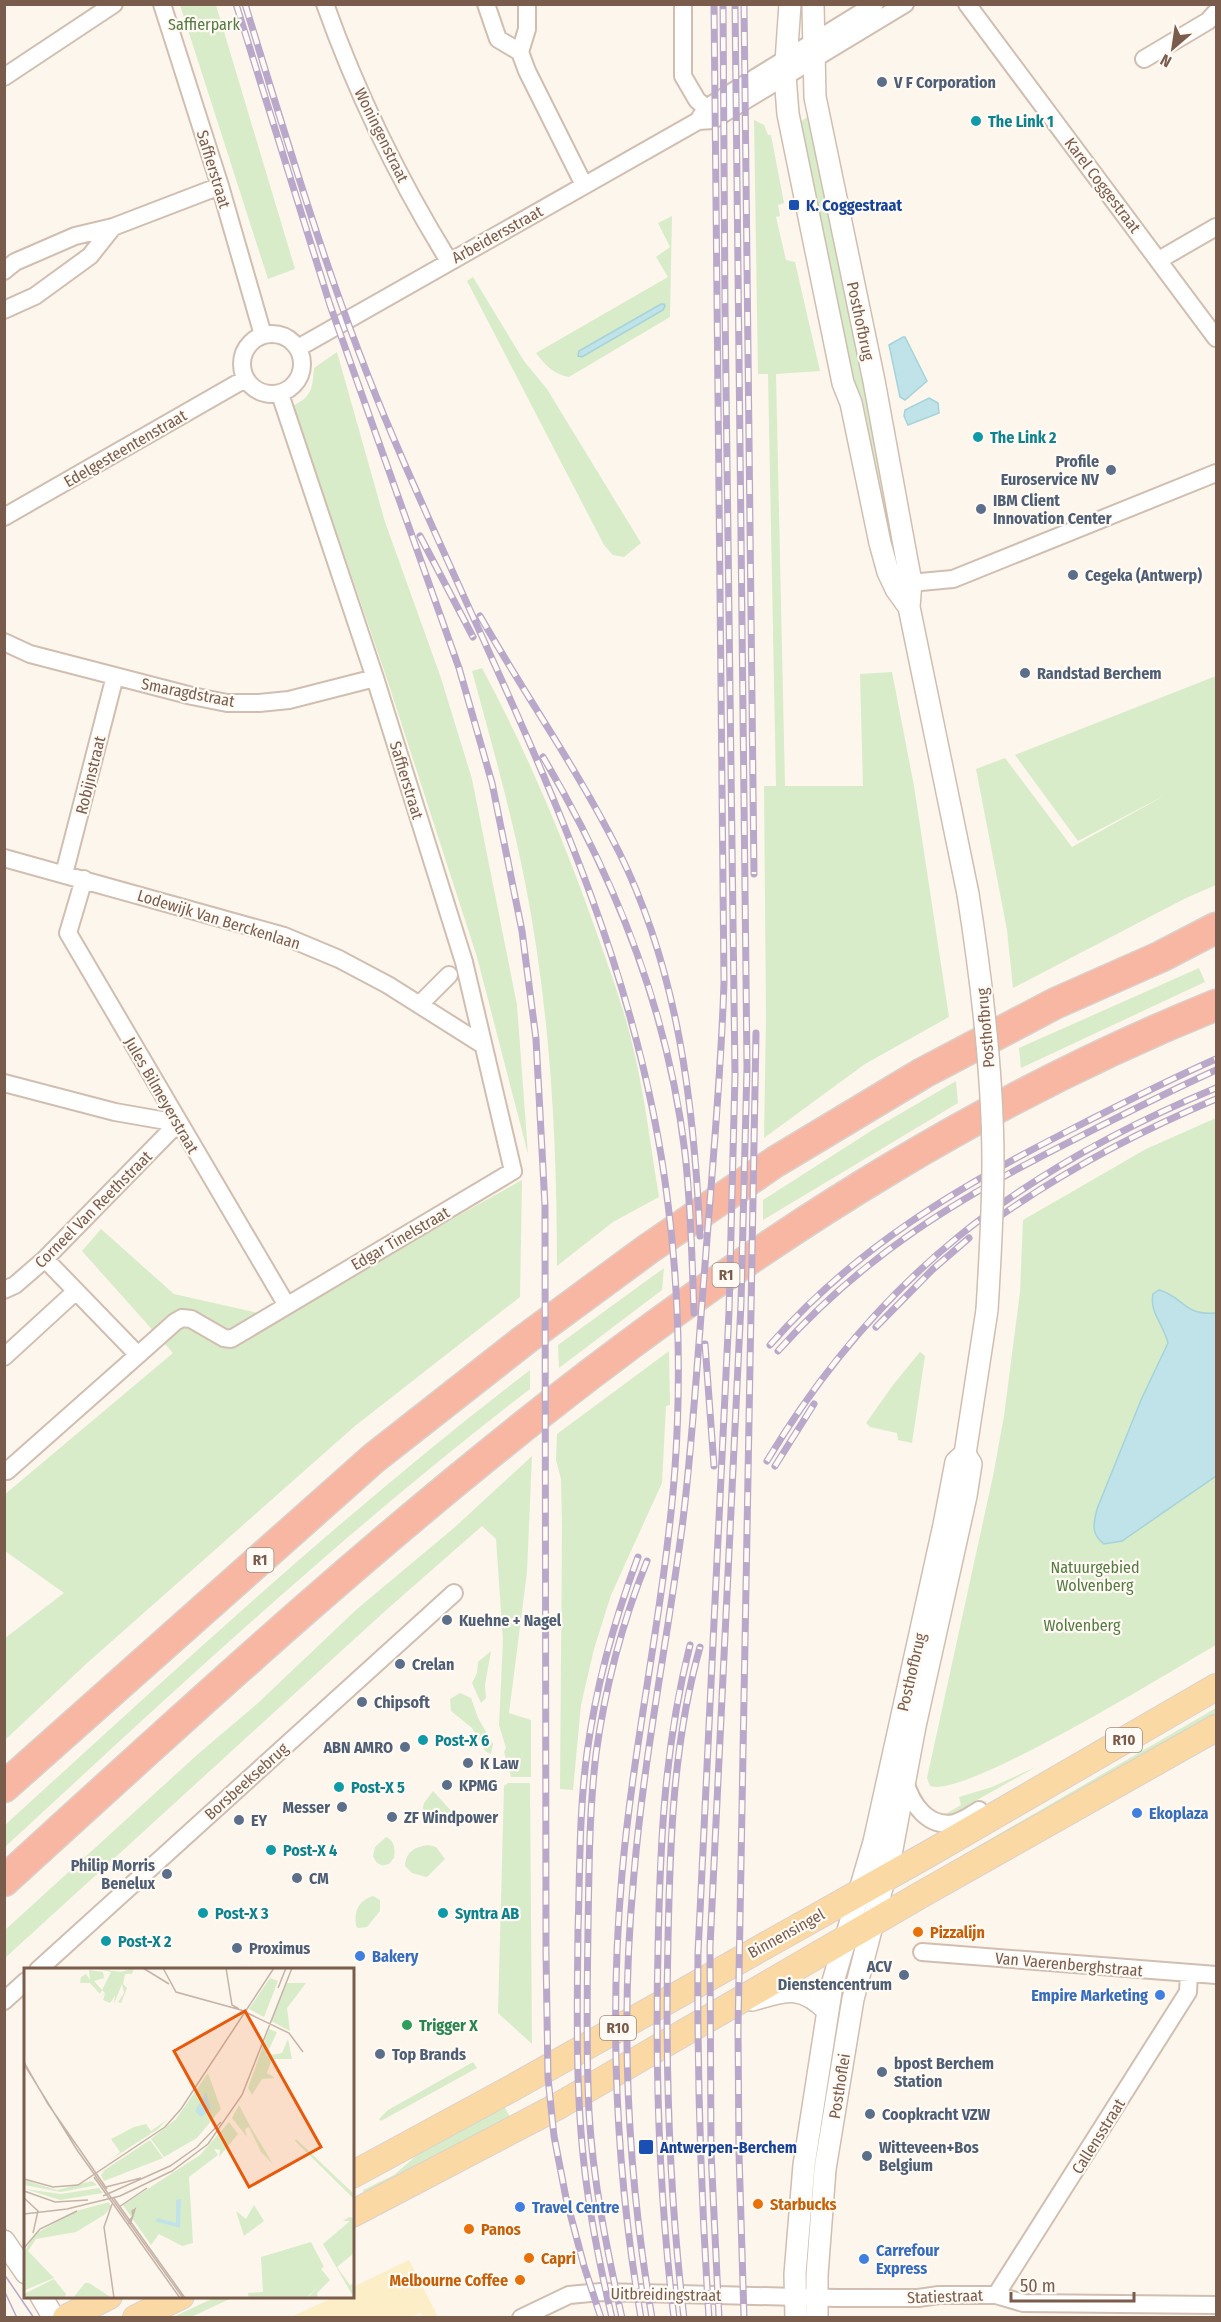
<svg xmlns="http://www.w3.org/2000/svg" width="1221" height="2322" font-family="'Fira Sans Condensed',sans-serif">
<style>
.green{fill:#d8ecc9}
.sand{fill:#fcefc7}
.water{fill:#bfe3e8;stroke:#a5d3da;stroke-width:1.5}
.lines{fill:none;stroke-linecap:round;stroke-linejoin:round}
.minor-casing{stroke:#d1beb0;stroke-width:20}
.tertiary-casing{stroke:#d1beb0;stroke-width:24}
.primary-casing{stroke:#dad1cd;stroke-width:28}
.motorway-casing{stroke:#dad1cd;stroke-width:33}
.minor{stroke:#fff;stroke-width:16}
.tertiary{stroke:#fff;stroke-width:21}
.primary{stroke:#fbd9a5;stroke-width:26}
.motorway{stroke:#f7b7a3;stroke-width:30}
.tram{stroke:#b9a8c9;stroke-width:1.5}
.rail-casing{stroke:#b9a8c9;stroke-width:7}
.rail{stroke:#fffaf3;stroke-width:4.5;stroke-dasharray:14;stroke-linecap:butt}
.tertiary-bridge-casing{stroke:#d1beb0;stroke-width:24;stroke-linecap:butt}
.tertiary-bridge{stroke:#fff;stroke-width:21}
.service-dot{fill:#5c6f8a;stroke:#fffaf3;stroke-width:2}
.culture-dot{fill:#0f9aa8;stroke:#fffaf3;stroke-width:2}
.transit-dot{fill:#1a4fb4;stroke:#fffaf3;stroke-width:2}
.shop-dot{fill:#3f7fe0;stroke:#fffaf3;stroke-width:2}
.food-dot{fill:#e8710a;stroke:#fffaf3;stroke-width:2}
.leisure-dot{fill:#2e9e5b;stroke:#fffaf3;stroke-width:2}
.labels{text-anchor:middle;stroke-width:4.5;stroke-linejoin:round;paint-order:stroke}
.shield{fill:#fffaf3;stroke:#a28b7f;stroke-width:1.5}
.shield-label{font-size:15px;font-weight:bold;fill:#7a5c4d}
.park-label{font-size:16px;fill:#537a41;stroke:#fffaf3}
.service-label{font-size:16px;font-weight:bold;fill:#4e5e75;stroke:#fffaf3;text-anchor:start}
.culture-label{font-size:16px;font-weight:bold;fill:#0d838f;stroke:#fffaf3;text-anchor:start}
.street-label{font-size:16px;fill:#7a5c4d;stroke:#fffaf3}
.transit-label{font-size:16px;font-weight:bold;fill:#164399;stroke:#fffaf3;text-anchor:start}
.shop-label{font-size:16px;font-weight:bold;fill:#366cbe;stroke:#fffaf3;text-anchor:start}
.food-label{font-size:16px;font-weight:bold;fill:#c56008;stroke:#fffaf3;text-anchor:start}
.leisure-label{font-size:16px;font-weight:bold;fill:#27864d;stroke:#fffaf3;text-anchor:start}
.inset-road{fill:none;stroke:#c5b3a7;stroke-width:1.5}
.view{fill:#e8590c;fill-opacity:0.15;stroke:#e8590c;stroke-width:3}
.inset-edge{fill:none;stroke:#7a5c4d;stroke-width:3}
</style>
<rect width="100%" height="100%" fill="#fdf6ec"/>
<!-- green -->
<path class="green" d="M180,5h36l79,264 -27,10z
M809,116l66,321 -1,9 17,77 -4,1 -26,-129 -9,-14 -55,-257z
M754,120l10,5 4,10h3l13,68 -6,2 2,11 -4,1 10,43 9,2 25,109 -44,3 9,412h78l-3,-112 32,-2 22,114 35,231 -84,47 -101,74 2,-120 -2,-232h12l-8,-412h-10z
M672,216l-2,101 -101,60c-16,-3 -23,-11 -33,-24l132,-76 -12,-20 14,-10 -12,-24z
M473,277l51,84 23,28 94,154 -17,14 -11,-2 -9,-10 -137,-264z
M337,352l48,170 56,156 31,101 45,226 11,149 -51,-197 -90,-278 -94,-273c20,-11 19,-17 21,-38z
M482,668c45,84 82,172 114,263 12,34 25,69 34,104 14,53 20,108 29,162l-46,25 -56,44c0,-129 -7,-257 -32,-384 -14,-71 -34,-141 -53,-211z
M1216,676v209l-30,13 -173,90 -6,-58 -31,-161 29,-11 67,89 97,-54 -91,48 -63,-86z
M1199,968l6,14 -184,86 -2,-20z
M956,1081l2,22 -195,117v-20l111,-71z
M1216,1118v527c-42,24 -251,154 -286,141l-3,-8 66,-302 11,-60 16,-124 3,-72 123,-71z
M522,1180l-2,117 -165,129 -269,238 -81,76v-102l59,-45 -59,-42 -1,-56 169,-142 -91,-102 19,-22 73,65 102,23z
M664,1268l-2,22 -103,78 -1,-23z
M669,1351l1,54 -4,1 -4,77 -51,112 -17,54 -13,56 -8,85 -13,-1 2,-261 -1,-49 -5,-19 1,-26z
M920,1352l5,4 -13,87 -14,-3 -1,-7 -27,-6 -4,-4 27,-38z
M530,1370v19c-185,142 -355,301 -525,458v-22c171,-156 341,-314 525,-455z
M532,1456l-5,116 -18,141 22,7v57h-20l-7,-25 2,-4 -7,-23 4,-84 -7,-102 -14,-13 -98,86 -379,346v-28l193,-176 60,-51 99,-94 98,-82z
M491,1651l-6,34 1,13 -5,5 -9,-20 5,-10 1,-11z
M460,1693l11,5 7,20 15,26 -2,10 -6,-3 -13,-23 -21,-17 -1,-12z
M1216,1708v9l-264,148 -1,-3z
M1036,1767l-68,38 -1,7 -14,5 -9,-2 17,-10 -2,-8 33,-10z
M508,1783h22l2,261 -34,-31 6,-227z
M433,1791l19,21 -2,3 -19,2 -9,-5 2,-9z
M386,1837c9,4 9,12 8,21l-5,6c-8,3 -13,0 -16,-8l2,-9z
M428,1845l8,2 9,12 -18,18 -15,-4 -7,-7c1,-15 10,-19 23,-21z
M373,1896l7,4v11l-13,16 -9,1 -2,-2c-2,-15 2,-25 17,-30z
M473,2062l4,6 -96,53 -2,-2 9,-9z
M503,2104l7,13 -145,80 -2,-7 31,-15 23,-20z
M216,2297h18l-43,20h-18z"/>
<!-- sand -->
<path class="sand" d="M409,2260l29,57h-14l-3,-4 -9,3v2l-121,-1 43,-20 18,-1 1,-9z"/>
<!-- water -->
<path class="water" d="M661,304h3l1,2 -2,4 -81,47 -4,-1 1,-5z
M903,337h2l22,44 -22,19 -5,-3 -11,-52z
M929,398l9,5 1,10 -31,12 -4,-9 1,-6z
M1159,1290c24,6 24,26 57,23v163l-94,65 -18,3c-13,-10 -11,-19 -7,-35l44,-109 27,-57c-4,-18 -19,-31 -15,-49z"/>
<g class="lines">
<defs>
<path id="minor" d="M162,4l58,182 43,149
M325,4c32,90 74,176 124,257
M486,4l12,35 22,13
M527,4v25l-7,23 7,19 57,114
M683,4v72l14,24 9,8
M967,4l249,334
M1144,59l64,-38 8,-9
M4,77l110,-73
M698,121l8,-13 169,-104
M1159,260l57,-33
M4,271l11,-9 60,-26 38,-9 107,-41
M4,310l31,-14 55,-40 23,-29
M242 364a30 30 0 1 1 60 0a30 30 0 1 1-60 0Z
M298,348l400,-227 15,-1 192,-116
M4,517l241,-138
M899,584l54,-5 263,-106
M4,642l26,12 162,42 35,7h32l30,-3 86,-22
M4,858l280,78 55,23 49,26 95,60
M64,874l51,-198
M84,879l-16,54 218,371
M420,1004l29,-29
M4,1083l111,29 63,11
M45,1259l93,96 37,-33 7,-4 9,1 33,19 7,1 282,-168 -49,-209 -89,-284 -95,-284
M4,1290l11,-5 30,-26 133,-136
M4,1357l72,-66
M7,1471l131,-116
M905,1781c6,22 22,47 49,42 9,-2 17,-8 25,-13
M922,1952l294,23
M38,1970l416,-377
M4,2001l22,-20
M996,2295l192,-303 1,-19
M521,2318l48,-23 32,-3 235,6h82l21,-3h57l27,8 193,2"/>
<path id="tertiary" d="M790,4l-5,72 3,38 55,269 8,20 29,140 8,29 8,17 13,18
M813,4l2,93 59,284 33,180 4,21 -2,25 59,287
M752,2000c33,-9 48,-17 75,10
M4,2241l22,32
M41,2296l13,22
M796,2318l-1,-44 9,-109 28,-180 42,-143 70,-317 12,-63 9,-8 22,-144
M817,2318v-43l8,-106 28,-170 39,-150 23,-123 51,-230 5,-32 -6,-10"/>
<path id="primary" d="M352,2175l162,-88 416,-234 286,-166
M352,2214l208,-109 364,-212 292,-165
M66,2318l43,-22
M136,2318l45,-22"/>
<path id="motorway" d="M4,1787l370,-329 149,-117 125,-92 127,-87 148,-89 133,-70 104,-46 56,-29
M4,1881c368,-336 744,-687 1212,-876"/>
</defs>
<!-- minor casing -->
<use href="#minor" class="minor-casing"/>
<!-- tertiary casing -->
<use href="#tertiary" class="tertiary-casing"/>
<!-- primary casing -->
<use href="#primary" class="primary-casing"/>
<!-- motorway casing -->
<use href="#motorway" class="motorway-casing"/>
<!-- minor -->
<use href="#minor" class="minor"/>
<!-- tertiary -->
<use href="#tertiary" class="tertiary"/>
<!-- primary -->
<use href="#primary" class="primary"/>
<!-- motorway -->
<use href="#motorway" class="motorway"/>
<!-- tram -->
<path class="tram" d="M4,2274l30,44
M4,2290l13,28"/>
<defs>
<path id="rail" d="M236,4l94,301 129,363 33,115 30,148 14,108 9,167 1,747 2,125 6,58 12,62 18,68 17,52
M245,4c45,146 88,293 148,433 107,252 242,490 275,767 11,87 13,177 7,264 -10,136 -41,270 -53,406 -13,148 -6,297 19,444
M744,4l10,870
M420,536l53,101
M480,616c45,79 98,154 139,236 59,119 75,252 81,384
M543,757c73,123 125,253 142,396 6,53 7,107 9,160
M986,1226c72,-52 149,-93 230,-127
M876,1327l56,-57 37,-32
M705,1344l9,122
M770,1345c84,-96 186,-157 298,-214 49,-25 98,-50 148,-72
M778,1351c87,-97 180,-153 295,-211 47,-24 95,-48 143,-70
M767,1461c111,-185 252,-291 449,-373
M775,1466l39,-62
M612,2318c-10,-43 -19,-86 -25,-130 -12,-85 -10,-172 -9,-258 2,-59 1,-118 9,-177 9,-68 27,-132 51,-196
M622,2318c-15,-68 -29,-136 -33,-206 -3,-61 -2,-121 -1,-182 1,-58 1,-118 8,-176 9,-66 26,-131 51,-193
M652,2318c-25,-147 -32,-296 -18,-444 10,-119 34,-236 49,-354 10,-84 15,-170 22,-255 7,-94 16,-188 19,-283l-10,-978
M674,2318c-15,-123 -19,-244 -16,-367 2,-106 6,-203 32,-306
M684,2318c-15,-126 -19,-251 -16,-378 2,-99 5,-197 32,-293
M709,2318c-8,-122 -12,-243 -11,-365l31,-641 6,-237 -10,-767 -2,-304
M719,2318l-8,-166 -1,-205 31,-644 6,-236 -12,-1063
M744,2318l-5,-165 -1,-123 18,-997"/>
</defs>
<!-- rail casing -->
<use href="#rail" class="rail-casing"/>
<!-- rail -->
<use href="#rail" class="rail"/>
<defs>
<path id="tertiary-bridge" d="M968,894c14,89 25,179 25,269 0,49 -3,98 -6,147"/>
</defs>
<!-- tertiary-bridge casing -->
<use href="#tertiary-bridge" class="tertiary-bridge-casing"/>
<!-- tertiary-bridge -->
<use href="#tertiary-bridge" class="tertiary-bridge"/>
</g>
<!-- markers -->
<g class="service-dot">
<circle cx="882" cy="82" r="6"/>
<circle cx="1111" cy="470" r="6"/>
<circle cx="981" cy="509" r="6"/>
<circle cx="1073" cy="575" r="6"/>
<circle cx="1025" cy="673" r="6"/>
<circle cx="447" cy="1620" r="6"/>
<circle cx="400" cy="1664" r="6"/>
<circle cx="362" cy="1702" r="6"/>
<circle cx="405" cy="1747" r="6"/>
<circle cx="468" cy="1763" r="6"/>
<circle cx="447" cy="1785" r="6"/>
<circle cx="342" cy="1807" r="6"/>
<circle cx="392" cy="1817" r="6"/>
<circle cx="239" cy="1820" r="6"/>
<circle cx="167" cy="1874" r="6"/>
<circle cx="297" cy="1878" r="6"/>
<circle cx="237" cy="1948" r="6"/>
<circle cx="904" cy="1975" r="6"/>
<circle cx="380" cy="2054" r="6"/>
<circle cx="882" cy="2072" r="6"/>
<circle cx="870" cy="2114" r="6"/>
<circle cx="867" cy="2156" r="6"/>
</g>
<g class="culture-dot">
<circle cx="976" cy="121" r="6"/>
<circle cx="978" cy="437" r="6"/>
<circle cx="423" cy="1740" r="6"/>
<circle cx="339" cy="1787" r="6"/>
<circle cx="271" cy="1850" r="6"/>
<circle cx="203" cy="1913" r="6"/>
<circle cx="443" cy="1913" r="6"/>
<circle cx="106" cy="1941" r="6"/>
</g>
<g class="transit-dot">
<rect x="788" y="199" width="12" height="12" rx="3"/>
<rect x="638" y="2139" width="16" height="16" rx="3"/>
</g>
<g class="shop-dot">
<circle cx="1137" cy="1813" r="6"/>
<circle cx="360" cy="1956" r="6"/>
<circle cx="1160" cy="1995" r="6"/>
<circle cx="520" cy="2207" r="6"/>
<circle cx="864" cy="2259" r="6"/>
</g>
<g class="food-dot">
<circle cx="918" cy="1932" r="6"/>
<circle cx="758" cy="2204" r="6"/>
<circle cx="469" cy="2229" r="6"/>
<circle cx="529" cy="2258" r="6"/>
<circle cx="520" cy="2280" r="6"/>
</g>
<circle class="leisure-dot" cx="407" cy="2025" r="6"/>
<g class="labels">
<!-- shield labels -->
<g class="shield">
<rect x="712.5" y="1263" width="27" height="24" rx="4.5"/>
<rect x="246.5" y="1548" width="27" height="24" rx="4.5"/>
<rect x="1106" y="1728" width="36" height="24" rx="4.5"/>
<rect x="600" y="2016" width="36" height="24" rx="4.5"/>
</g>
<g class="shield-label">
<text x="726" y="1280">R1</text>
<text x="260" y="1565">R1</text>
<text x="1124" y="1745">R10</text>
<text x="618" y="2033">R10</text>
</g>
<!-- park labels -->
<g class="park-label">
<text x="204" y="30">Saffierpark</text>
<text x="1095" y="1573">Natuurgebied<tspan x="1095" dy="18">Wolvenberg</tspan></text>
<text x="1082" y="1631">Wolvenberg</text>
</g>
<!-- service labels -->
<g class="service-label">
<text x="894" y="88">V F Corporation</text>
<text x="1099" y="467" text-anchor="end">Profile<tspan x="1099" dy="18">Euroservice NV</tspan></text>
<text x="993" y="506">IBM Client<tspan x="993" dy="18">Innovation Center</tspan></text>
<text x="1085" y="581">Cegeka (Antwerp)</text>
<text x="1037" y="679">Randstad Berchem</text>
<text x="459" y="1626">Kuehne + Nagel</text>
<text x="412" y="1670">Crelan</text>
<text x="374" y="1708">Chipsoft</text>
<text x="393" y="1753" text-anchor="end">ABN AMRO</text>
<text x="480" y="1769">K Law</text>
<text x="459" y="1791">KPMG</text>
<text x="330" y="1813" text-anchor="end">Messer</text>
<text x="404" y="1823">ZF Windpower</text>
<text x="251" y="1826">EY</text>
<text x="155" y="1871" text-anchor="end">Philip Morris<tspan x="155" dy="18">Benelux</tspan></text>
<text x="309" y="1884">CM</text>
<text x="249" y="1954">Proximus</text>
<text x="892" y="1972" text-anchor="end">ACV<tspan x="892" dy="18">Dienstencentrum</tspan></text>
<text x="392" y="2060">Top Brands</text>
<text x="894" y="2069">bpost Berchem<tspan x="894" dy="18">Station</tspan></text>
<text x="882" y="2120">Coopkracht VZW</text>
<text x="879" y="2153">Witteveen+Bos<tspan x="879" dy="18">Belgium</tspan></text>
</g>
<!-- culture labels -->
<g class="culture-label">
<text x="988" y="127">The Link 1</text>
<text x="990" y="443">The Link 2</text>
<text x="435" y="1746">Post-X 6</text>
<text x="351" y="1793">Post-X 5</text>
<text x="283" y="1856">Post-X 4</text>
<text x="215" y="1919">Post-X 3</text>
<text x="455" y="1919">Syntra AB</text>
<text x="118" y="1947">Post-X 2</text>
</g>
<!-- street labels -->
<g class="street-label">
<text transform="translate(382 135) rotate(64)" y="6">Woningenstraat</text>
<text transform="translate(214 169) rotate(73)" y="6">Saffierstraat</text>
<text transform="translate(1103 185) rotate(53)" y="6">Karel Coggestraat</text>
<text transform="translate(497 234) rotate(-29)" y="6">Arbeidersstraat</text>
<text transform="translate(861 321) rotate(78)" y="6">Posthofbrug</text>
<text transform="translate(125 448) rotate(-30)" y="6">Edelgesteentenstraat</text>
<text transform="translate(188 692) rotate(11)" y="6">Smaragdstraat</text>
<text transform="translate(90 775) rotate(-76)" y="6">Robijnstraat</text>
<text transform="translate(407 780) rotate(73)" y="6">Saffierstraat</text>
<text transform="translate(219 919) rotate(17)" y="6">Lodewijk Van Berckenlaan</text>
<text transform="translate(985 1028) rotate(-95)" y="6">Posthofbrug</text>
<text transform="translate(162 1095) rotate(60)" y="6">Jules Bilmeyerstraat</text>
<text transform="translate(93 1209) rotate(-45)" y="6">Corneel Van Reethstraat</text>
<text transform="translate(400 1238) rotate(-30)" y="6">Edgar Tinelstraat</text>
<text transform="translate(911 1672) rotate(-77)" y="6">Posthofbrug</text>
<text transform="translate(246 1781) rotate(-42)" y="6">Borsbeeksebrug</text>
<text transform="translate(786 1933) rotate(-29)" y="6">Binnensingel</text>
<text transform="translate(1069 1964) rotate(5)" y="6">Van Vaerenberghstraat</text>
<text transform="translate(839 2086) rotate(-81)" y="6">Posthoflei</text>
<text transform="translate(1098 2136) rotate(-58)" y="6">Callensstraat</text>
<text transform="translate(666 2294) rotate(1)" y="6">Uitbreidingstraat</text>
<text transform="translate(945 2296) rotate(-2)" y="6">Statiestraat</text>
</g>
<!-- transit labels -->
<g class="transit-label">
<text x="806" y="211">K. Coggestraat</text>
<text x="660" y="2153">Antwerpen-Berchem</text>
</g>
<!-- shop labels -->
<g class="shop-label">
<text x="1149" y="1819">Ekoplaza</text>
<text x="372" y="1962">Bakery</text>
<text x="1148" y="2001" text-anchor="end">Empire Marketing</text>
<text x="532" y="2213">Travel Centre</text>
<text x="876" y="2256">Carrefour<tspan x="876" dy="18">Express</tspan></text>
</g>
<!-- food labels -->
<g class="food-label">
<text x="930" y="1938">Pizzalijn</text>
<text x="770" y="2210">Starbucks</text>
<text x="481" y="2235">Panos</text>
<text x="541" y="2264">Capri</text>
<text x="508" y="2286" text-anchor="end">Melbourne Coffee</text>
</g>
<!-- leisure labels -->
<g class="leisure-label">
<text x="419" y="2031">Trigger X</text>
</g>
</g>
<!-- overview -->
<g transform="translate(24 1968)">
<rect width="330" height="330" fill="#fdf6ec"/>
<path d="M70,0l27,4 13,-4 -2,6h-7l-2,10 4,4 -6,15 -3,-1 6,-9 -2,-9 -8,20 1,-8 -5,7 -7,-3 2,-6 -6,4 6,-5 -3,-3 -2,4 -10,-11h-10l1,-6 5,-3 4,6 -1,-10 14,2 1,6 -10,3 8,9 9,-18zM246,10l8,3 -14,36 -15,-8zM263,15h19l-19,25 3,23 -19,-10zM245,61l8,3 -11,24 16,-3 6,-14 4,20h-20l-5,14 8,5 -13,1 -10,16 -4,-7zM184,105l13,36 -24,29 -33,19 -13,-18 25,-20zM215,137l11,21 23,38 -12,-12 -12,-25 -4,2 2,8 -15,-19zM144,151l-10,10 -48,31 10,-8 -9,-13 23,-12 12,-3 5,7zM205,154l9,12 -19,23 1,-7 -6,-1 4,6 -29,22 4,66 -11,3 -23,-12 -8,11 -28,-40 77,-50zM272,171l58,55v5l-59,-58zM126,172l13,18 -59,23 -3,-6 3,-4 -4,2zM0,212l33,10 35,-9 5,4 -36,7 -37,-7zM75,220l4,5 -43,7 -35,-11 36,5zM85,234l2,5 -7,8 -28,17 -40,7 -8,12 26,27 -29,12 -1,-38 11,-18 41,-23zM230,237l10,16 -20,15 -8,-25 10,8zM325,249l5,1v35l-17,14 13,18 4,-2v15l-31,-54 27,-23h-7zM287,274l13,25 -3,2 9,11 -13,13 1,5h-11l16,-15 -17,15h-57l-1,-5 15,-1 -2,-35zM30,311l12,15 -2,4h-40v-4zM61,315h4l23,15h-39z" fill="#d8ecc9"/>
<path d="M182,124l5,17 -10,8 -6,-6zM157,231l-1,29 -25,-7 3,-3 18,5v-23z" fill="#bfe3e8"/>
<path class="inset-road" d="M119,0l26,16M139,0l13,24 65,18 48,23 14,19M202,0l6,37 7,4M254,20l8,-20M0,94l24,42 59,85M0,96l53,86 106,148M70,209l86,121M0,211l29,8 25,-2 87,-58 16,-18 93,-141M82,219l35,-9M0,223l31,11 33,-2M79,228l67,-30 27,-19 24,-25M89,229l72,101M0,230l14,13 -5,22M88,236l-8,23 10,71M95,239l28,-19M0,246l43,-5 53,-13 52,-25 36,-27 34,-49 50,-127M105,256v-3l4,-5 -1,-5 3,-2 -5,16M0,280l16,-19 37,-18"/>
<path class="view" d="M221,43l76,136 -72,40 -75,-136z"/>
<rect width="330" height="330" class="inset-edge"/>
</g>
<!-- border -->
<rect width="1221" height="2322" fill="none" stroke="#7a5c4d" stroke-width="12"/>
<!-- north arrow -->
<g transform="translate(1173 48) rotate(209)" stroke="#fffaf3" stroke-width="4.5" paint-order="stroke">
<path d="M0-4.5L10 22L0 15L-10 22Z" fill="#7a5c4d"/>
<text y="-9" font-size="16" font-weight="bold" text-anchor="middle" fill="#7a5c4d">N</text>
</g>
<!-- scale -->
<path d="M1011 2292v9h123v-9" fill="none" stroke="#7a5c4d" stroke-width="3"/>
<text x="1020" y="2292" font-size="18" fill="#7a5c4d" stroke="#fffaf3" stroke-width="4.5" paint-order="stroke">50 m</text>
</svg>
